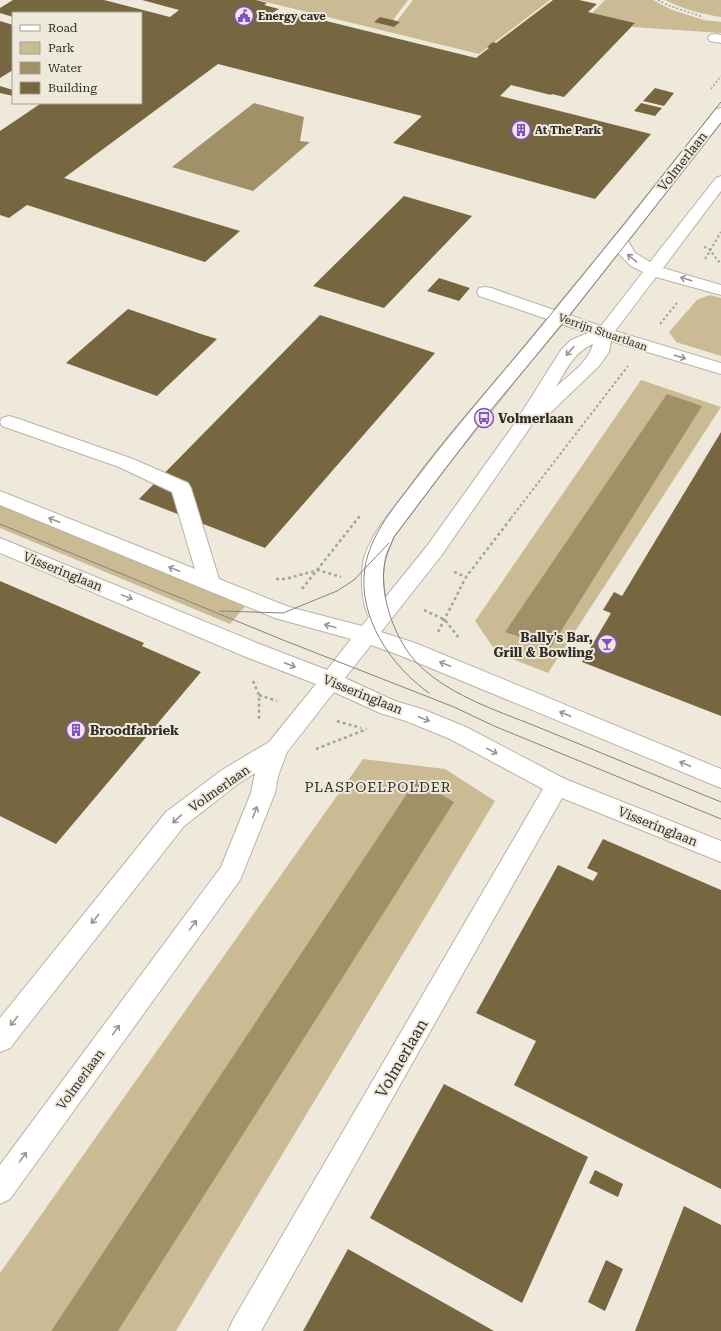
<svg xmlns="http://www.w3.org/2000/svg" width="721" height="1331" font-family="'Roboto Serif',serif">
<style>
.green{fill:#cabb95}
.water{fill:#a09168}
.building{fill:#766740}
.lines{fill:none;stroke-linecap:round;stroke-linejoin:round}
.minor-casing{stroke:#b8b3a6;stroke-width:2}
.path-far2{stroke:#a6a297;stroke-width:1.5;stroke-dasharray:2 2;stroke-linecap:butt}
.path-far1{stroke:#a6a297;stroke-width:2;stroke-dasharray:2.5 2.5;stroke-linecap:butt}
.path{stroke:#a6a297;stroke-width:2.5;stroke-dasharray:3 3;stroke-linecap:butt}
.minor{fill:#fff;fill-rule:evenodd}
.tram{stroke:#87837a;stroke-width:1}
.oneway{stroke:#989694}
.labels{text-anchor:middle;stroke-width:4;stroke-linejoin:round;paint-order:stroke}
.far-poi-label{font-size:11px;font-weight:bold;fill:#302e28;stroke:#efe9dc;text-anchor:start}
.far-street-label{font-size:11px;fill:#302e28;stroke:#efe9dc}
.street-label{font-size:13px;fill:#302e28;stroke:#efe9dc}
.poi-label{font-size:13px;font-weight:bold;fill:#302e28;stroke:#efe9dc;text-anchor:start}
.neighbourhood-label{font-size:14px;letter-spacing:1px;fill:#302e28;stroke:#efe9dc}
.near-street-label{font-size:16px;fill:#302e28;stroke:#efe9dc}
</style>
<rect width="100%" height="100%" fill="#efe9dc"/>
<!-- green -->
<path class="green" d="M258,0h150l-15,20 -13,-3 -6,5h26l-3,-1 16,-21h137l-71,54z
M605,0h48l19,10 32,10 17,2v11l-89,-6 3,-4 -43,-10z
M665,0h56v17c-20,-3 -38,-8 -56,-17z
M710,295l11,3v58l-45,-14 -7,-10 28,-32z
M641,380l80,27 -173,266 -51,-20 -22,-32z
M0,503l247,101 -17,20 -230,-96z
M363,759l82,10 50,32 -319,530h-58l335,-529 -37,-21 -365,550h-51v-58z"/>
<!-- water -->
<path class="water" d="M254,103l50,14 -4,24 10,1 -57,49 -81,-24z
M667,394l35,12 -151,241 -46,-15z
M416,780l38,22 -336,529h-67z"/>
<!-- building -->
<path class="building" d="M13,0h91l66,17 9,-7 -37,-10h114l11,3 -3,2 15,4 -7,4 10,3 5,-4 11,2 178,44 13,-10 -2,-1 6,-5 3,1 57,-43h26l18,4 -9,8 47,11 -71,74 -12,-3 -1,1 -40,-10 -11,11 151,38 -56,65 -202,-56 29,-27 -204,-52 -154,114 176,53 -35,31 -178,-57 -18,13 -9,-3v-84l40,-27 -3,-1h104v-90h-128v4l-13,-4v-5z
M380,17l13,3 7,2 -6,5 -20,-5z
M0,21l13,4v45l-13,8z
M0,86l13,4v6l-13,-3z
M655,88l19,5 -10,13 -21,-5z
M641,103l21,5 -7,8 -21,-5z
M404,196l68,20 -88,92 -71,-22z
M439,278l31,10 -11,13 -32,-10z
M128,309l73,25 16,5 -60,57 -91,-33z
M320,315l115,38 -170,195 -126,-49z
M721,432v284l-139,-54 29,-49 -8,-3 11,-18 8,4z
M0,581l144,62 -2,3 59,26 -145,172 -56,-28z
M603,839l118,51v299l-207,-104 22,-44 -60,-28 82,-148 35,16 5,-8 -11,-5z
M444,1084l144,73 -66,146 -152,-85z
M595,1170l28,14 -5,13 -29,-14z
M684,1206l37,19v106h-86z
M348,1249l146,82h-191z
M606,1260l17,9 -18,42 -17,-9z"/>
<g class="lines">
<defs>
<path id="minor" d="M715,34l6,1v8l-11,-2 -2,-3 2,-3z
M721,108v14l-93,119 7,12 15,9 66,-84 5,-2v15l-58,77 58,17v10l-65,-18 -41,54 106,32v11l-110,-33 -2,11 -10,14 -51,49 -10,1 -97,140 -60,76 34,11 306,126v19l-322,-133 -28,-10 -26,33 50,23 27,8 44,18 99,52 156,62v21l-159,-64 -301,533h-33l5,-11 310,-531 -93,-50 -44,-18 -26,-8 -46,-21 -47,60 -9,24 -3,17 -35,87 -230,319 -10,5v-39l221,-298 30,-74 4,-20 -17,11 -54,42 -174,222 -10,4v-34l166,-206 56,-42 47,-28 47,-58 -70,-27 -246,-104v-15l262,107 65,25 24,-31 -76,-21 -275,-113v-14l195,78 -23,-77 -53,-25 -117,-41 -2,-4 2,-4 7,-2 7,2 117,41 55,24 3,5 28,91 70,28 73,19 7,-9c-8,-14 -9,-47 -4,-62 10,-28 32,-50 49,-73 43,-56 89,-109 133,-163l-68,-23 -2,-4 2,-4 6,-1 6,1 63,22 72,-87 90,-114zM618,253l13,13 12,6 -42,54 -32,-11zM561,324l27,9 -17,7 -10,10 -46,73 -88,123 -42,52 -2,-22 2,-20 9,-20 55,-73zM593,344c-4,18 -24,31 -37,43 10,-17 18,-35 37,-43z"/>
</defs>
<!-- minor casing -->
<use href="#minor" class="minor-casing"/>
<!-- path-far2 -->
<path class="path-far2" d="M658,0l12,6 33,11
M711,89l10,-13"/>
<!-- path-far1 -->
<path class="path-far1" d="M704,247l5,2 11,14
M705,259l16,-27
M660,324l17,-21
M358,518l3,-3
M511,518l117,-152"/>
<!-- path -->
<path class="path" d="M454,572l12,5
M276,579h9l33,-9 23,7
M302,589l57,-72
M424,610l21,10 14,18
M438,632l28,-55 46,-60
M253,681l6,14v26
M259,695l18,6
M337,721l24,7
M316,749l51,-20"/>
<!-- minor -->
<use href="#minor" class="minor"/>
<!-- tram -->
<path class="tram" d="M721,123l-154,196 -83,99 -90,119c-4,10 -9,20 -10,31 -4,31 13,76 35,97 34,33 83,47 126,65 59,24 117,48 176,72
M0,524l283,116 171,67 40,19 227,93
M220,611l63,2 54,-22 17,-11 35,-37
M429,693c-38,-27 -72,-76 -64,-126 5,-30 26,-56 44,-80 40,-55 86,-105 129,-157 62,-75 122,-152 183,-228"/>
</g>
<!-- one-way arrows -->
<defs><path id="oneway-shaft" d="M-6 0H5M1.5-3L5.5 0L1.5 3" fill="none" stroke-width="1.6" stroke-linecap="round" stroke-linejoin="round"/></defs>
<g class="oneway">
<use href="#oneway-shaft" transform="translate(632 258) rotate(-141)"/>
<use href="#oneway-shaft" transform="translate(686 279) rotate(-163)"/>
<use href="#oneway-shaft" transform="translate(570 351) rotate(130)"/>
<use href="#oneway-shaft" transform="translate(680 357) rotate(16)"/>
<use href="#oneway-shaft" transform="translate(54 520) rotate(-158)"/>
<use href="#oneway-shaft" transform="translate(174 569) rotate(-158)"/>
<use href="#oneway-shaft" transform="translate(127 597) rotate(22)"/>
<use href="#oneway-shaft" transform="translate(330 626) rotate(-165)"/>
<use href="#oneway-shaft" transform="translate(445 664) rotate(-159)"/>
<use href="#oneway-shaft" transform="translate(290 665) rotate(21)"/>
<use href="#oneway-shaft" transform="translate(565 714) rotate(-157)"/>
<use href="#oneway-shaft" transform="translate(424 719) rotate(22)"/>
<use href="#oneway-shaft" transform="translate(492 751) rotate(28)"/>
<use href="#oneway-shaft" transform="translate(685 764) rotate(-157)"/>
<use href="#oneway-shaft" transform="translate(255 812) rotate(-68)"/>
<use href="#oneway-shaft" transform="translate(177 819) rotate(137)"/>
<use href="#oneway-shaft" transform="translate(95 919) rotate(129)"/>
<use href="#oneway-shaft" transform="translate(193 925) rotate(-54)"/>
<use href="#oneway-shaft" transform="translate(14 1021) rotate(129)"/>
<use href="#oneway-shaft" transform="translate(116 1030) rotate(-54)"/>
<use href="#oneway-shaft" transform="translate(23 1157) rotate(-54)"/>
</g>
<!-- icons -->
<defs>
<symbol id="civic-ring" viewBox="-11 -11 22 22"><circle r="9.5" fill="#efe9dc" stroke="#8151c9" stroke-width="1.5"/><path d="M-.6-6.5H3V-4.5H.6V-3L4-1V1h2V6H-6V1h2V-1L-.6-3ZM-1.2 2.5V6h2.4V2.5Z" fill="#8151c9"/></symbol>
<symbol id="building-ring" viewBox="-11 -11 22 22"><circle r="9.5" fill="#efe9dc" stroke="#8151c9" stroke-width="1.5"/><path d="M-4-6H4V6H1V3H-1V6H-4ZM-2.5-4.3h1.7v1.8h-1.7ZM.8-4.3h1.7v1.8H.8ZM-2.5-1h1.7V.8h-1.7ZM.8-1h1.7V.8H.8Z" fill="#8151c9"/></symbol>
<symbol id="bus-ring" viewBox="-11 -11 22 22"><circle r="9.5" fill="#efe9dc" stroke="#8151c9" stroke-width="1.5"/><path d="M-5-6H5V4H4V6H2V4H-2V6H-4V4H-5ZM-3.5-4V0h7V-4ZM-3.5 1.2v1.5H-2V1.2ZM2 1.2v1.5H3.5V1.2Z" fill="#8151c9"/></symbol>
<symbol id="bar-ring" viewBox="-11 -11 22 22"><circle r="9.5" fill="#efe9dc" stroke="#8151c9" stroke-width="1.5"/><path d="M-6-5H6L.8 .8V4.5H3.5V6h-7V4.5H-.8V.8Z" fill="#8151c9"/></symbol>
</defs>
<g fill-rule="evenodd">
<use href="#civic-ring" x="233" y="5" width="22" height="22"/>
<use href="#building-ring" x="510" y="119" width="22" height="22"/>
<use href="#bus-ring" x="473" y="407" width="22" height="22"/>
<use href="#bar-ring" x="596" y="633" width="22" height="22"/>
<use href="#building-ring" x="65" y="719" width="22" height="22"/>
</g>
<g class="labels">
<!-- far-poi labels -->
<g class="far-poi-label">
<text x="258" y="20">Energy cave</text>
<text x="535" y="134">At The Park</text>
</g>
<!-- far-street labels -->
<g class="far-street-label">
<text transform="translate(603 332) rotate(19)" y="4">Verrijn Stuartlaan</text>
</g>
<!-- street labels -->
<g class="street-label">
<text transform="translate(682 161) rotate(-52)" y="5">Volmerlaan</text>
<text transform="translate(63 571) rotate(22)" y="5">Visseringlaan</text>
<text transform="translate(363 694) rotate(22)" y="5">Visseringlaan</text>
<text transform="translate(219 788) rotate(-35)" y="5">Volmerlaan</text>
<text transform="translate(658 826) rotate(22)" y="5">Visseringlaan</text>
<text transform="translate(80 1079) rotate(-54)" y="5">Volmerlaan</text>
</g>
<!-- poi labels -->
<g class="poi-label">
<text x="498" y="423">Volmerlaan</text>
<text x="593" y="642" text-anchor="end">Bally's Bar,<tspan x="593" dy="15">Grill &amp; Bowling</tspan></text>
<text x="90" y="735">Broodfabriek</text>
</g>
<!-- neighbourhood labels -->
<g class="neighbourhood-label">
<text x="378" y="792">PLASPOELPOLDER</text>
</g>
<!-- near-street labels -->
<g class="near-street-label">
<text transform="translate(401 1058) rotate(-60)" y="6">Volmerlaan</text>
</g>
</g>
<!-- legend -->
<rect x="12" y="12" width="130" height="92" fill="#efe9dc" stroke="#a39e94"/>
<rect x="20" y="25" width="20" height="6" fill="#ffffff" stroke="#a39e94"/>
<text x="48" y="32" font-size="12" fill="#302e28">Road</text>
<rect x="20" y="42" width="20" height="12" fill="#cabb95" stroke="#a39e94"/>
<text x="48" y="52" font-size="12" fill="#302e28">Park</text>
<rect x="20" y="62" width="20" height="12" fill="#a09168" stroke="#a39e94"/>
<text x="48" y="72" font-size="12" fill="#302e28">Water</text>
<rect x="20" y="82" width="20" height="12" fill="#766740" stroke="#a39e94"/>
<text x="48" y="92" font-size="12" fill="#302e28">Building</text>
</svg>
